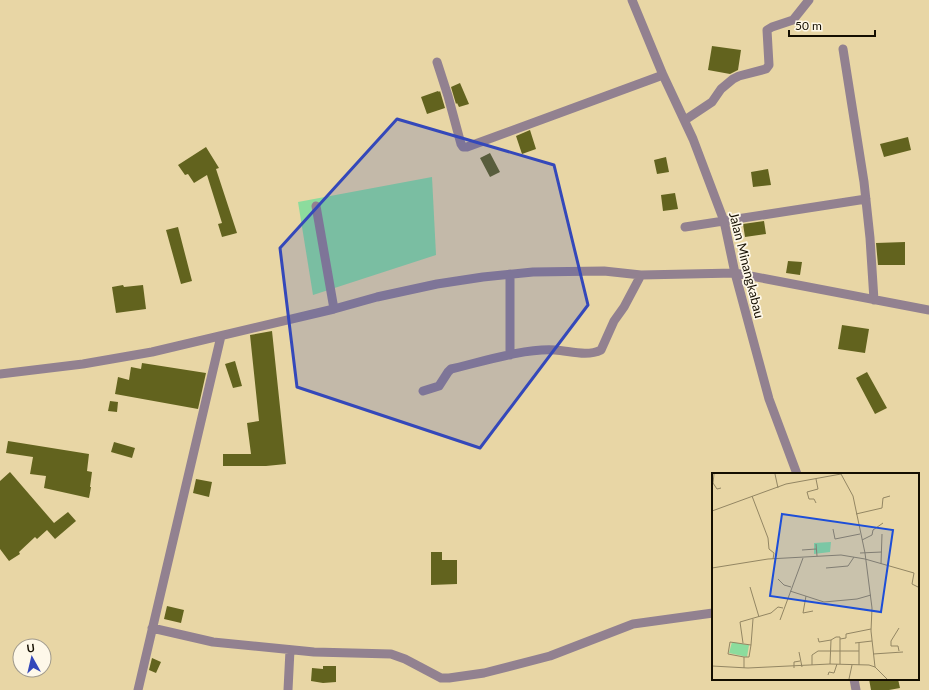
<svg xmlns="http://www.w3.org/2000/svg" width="929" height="690" font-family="Lato,sans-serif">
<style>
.green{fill:#8cdc9d}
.building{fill:#62631e}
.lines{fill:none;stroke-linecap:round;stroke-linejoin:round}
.minor{stroke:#928190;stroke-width:9}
.marked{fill:#3448ba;fill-opacity:0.2;stroke:#3448ba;stroke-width:3;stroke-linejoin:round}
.labels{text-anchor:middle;stroke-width:3.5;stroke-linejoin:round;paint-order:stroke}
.street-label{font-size:13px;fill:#140e00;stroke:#fef8e9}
.inset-road{fill:none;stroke:#938663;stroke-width:1}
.view{fill:#1d4ed8;fill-opacity:0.15;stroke:#1d4ed8;stroke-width:2}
.inset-edge{fill:none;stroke:#140e00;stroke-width:2}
</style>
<rect width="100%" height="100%" fill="#e8d6a5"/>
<!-- green -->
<path class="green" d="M432,177l4,78 -123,40 -15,-93z"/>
<!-- building -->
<path class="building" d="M712,46l29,4 -3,20 -8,4 -22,-4z
M460,83l9,21 -10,3 -2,-4 -1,1 -5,-17z
M438,91l1,1 1,-1 5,17 -18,6 -6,-17z
M530,130l6,19 -14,5 -6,-18z
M908,137l3,13 -27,7 -4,-13z
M206,147l13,21 -3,1 21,64 -15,4 -4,-13 4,-1 -15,-48 -13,8 -6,-9 -3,1 -7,-10z
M490,153l10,19 -10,5 -10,-19z
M666,157l3,15 -12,2 -3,-14z
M768,169l3,16 -18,2 -2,-15z
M675,193l3,16 -15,2 -2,-16z
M764,221l2,13 -21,3 -2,-13z
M178,227l14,54 -11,3 -15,-54z
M905,242v23h-27l-2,-22z
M788,261l14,1 -2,13 -14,-2z
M123,285l1,2 19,-2 3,24 -30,4 -4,-26z
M842,325l27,4 -4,24 -27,-4z
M272,331l14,133 -20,2h-43v-12h28l-4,-31 12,-2 -9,-86z
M235,361l7,25 -9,2 -8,-24z
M142,363l64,10 -8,36 -83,-15 3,-17 11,3 2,-13 10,2z
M867,372l20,36 -12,6 -19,-36z
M110,401l8,1 -1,10 -9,-1z
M8,441l81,13 -2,17 5,1 -2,15h1l-2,11 -45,-10 2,-12 -16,-2 3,-17 -27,-4z
M114,442l21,6 -3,10 -21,-6z
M10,472l44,51 14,-11 8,9 -21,18 -8,-9 -10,9 -2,-2 -16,15 1,2 -11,7 -9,-12v-68z
M196,479l16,3 -3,15 -16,-4z
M431,552h11v8h15v24l-26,1z
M167,606l17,4 -3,13 -17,-4z
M152,658l9,4 -5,11 -7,-3z
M323,666h13v16l-13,1 -12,-2 1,-13 11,1z
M869,679h29l2,9 -11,2h-18z"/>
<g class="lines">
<!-- minor -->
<path class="minor" d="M632,0l31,75 30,64 31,82 11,52 34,126 28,75
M843,49l21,133 6,56 4,62
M437,62l11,34 13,48 2,3h4l196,-72
M685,120l27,-18 9,-13 12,-10 6,-3 27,-7 3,-4 -2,-35 5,-3 21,-7 16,-20
M316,206l18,103
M685,227l181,-28
M510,355v-81
M0,374l83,-10 69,-12 182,-43 43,-12 60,-13 46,-7 50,-5 71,-1 37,4 94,-2 194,37
M423,391l16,-5 9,-14 3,-3c30,-7 74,-21 104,-19 15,1 32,7 46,0l13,-29 10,-14 17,-32
M152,628l61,14 101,10 77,2 14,5 36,19h8l35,-5 66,-17 83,-32 80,-11
M854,679l2,11
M138,690l83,-354
M288,690l2,-40"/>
</g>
<!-- marked area -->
<path class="marked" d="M397,119l157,46 34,140 -108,143 -183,-61 -17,-139z"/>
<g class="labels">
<!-- street labels -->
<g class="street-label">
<text transform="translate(747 265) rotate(76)" y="5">Jalan Minangkabau</text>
</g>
</g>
<!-- overview -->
<g transform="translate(712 473)">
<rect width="207" height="207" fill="#e8d6a5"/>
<path d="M119,69l-1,10 -16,2v-11zM20,169l17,3 -2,12 -18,-4z" fill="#8cdc9d"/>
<path class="inset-road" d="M2,1l-1,9 4,6 4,-1M63,1l3,14M129,1l12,22 12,57 7,55 -1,23 4,36M40,23l16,42 1,11 5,4 -1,6M104,30l-2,-4h-5l-2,-7 11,-3 -2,-10M0,38l74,-27 55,-10M144,41l26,-6 1,-10 7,-2M121,56l2,10 25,-5M150,67l10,-5 1,-5 10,-7M104,71l1,12M90,77l14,-1M148,80l22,-1M169,91l1,-30M0,95l56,-9 73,-4 24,4 49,14 -2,11 6,3M114,95l22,-2 6,-9M66,106l6,6 7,2M38,114l9,30M78,118l34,11 33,-3 14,-4M94,123l-3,17 10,-2M68,147l23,-62M106,165l1,4 12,-2 -1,24M128,166l6,-1v-4l25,-5M119,167l5,-3h4v27M31,170l-3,-21 31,-9 7,-6 5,1M143,170l17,-2M147,170v22M39,172l2,-26M187,178l-1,-5h-7v-5l8,-13M87,179l3,15M161,181l30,-2M100,192v-10l6,-4h41M0,193l36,2 82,-4 39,1 6,2 12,12M32,195v-11h5l2,-12 -21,-3 -2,12 16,3M82,195v-6l6,-1M116,202l1,-3 5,1 3,-9M137,206l3,-14"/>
<path class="view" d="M70,41l111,16 -12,82 -111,-16z"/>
<rect width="207" height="207" class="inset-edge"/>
</g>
<!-- north arrow -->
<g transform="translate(32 658) rotate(352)"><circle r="19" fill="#fef8e9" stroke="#a09a8c"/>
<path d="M0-3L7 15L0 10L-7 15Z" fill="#3448ba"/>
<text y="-6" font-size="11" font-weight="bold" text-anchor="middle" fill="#140e00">U</text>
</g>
<!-- scale -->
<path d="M789 30v6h86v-6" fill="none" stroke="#140e00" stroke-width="2"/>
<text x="795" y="30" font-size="12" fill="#140e00" stroke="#fef8e9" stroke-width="3" paint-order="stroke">50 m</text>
</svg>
